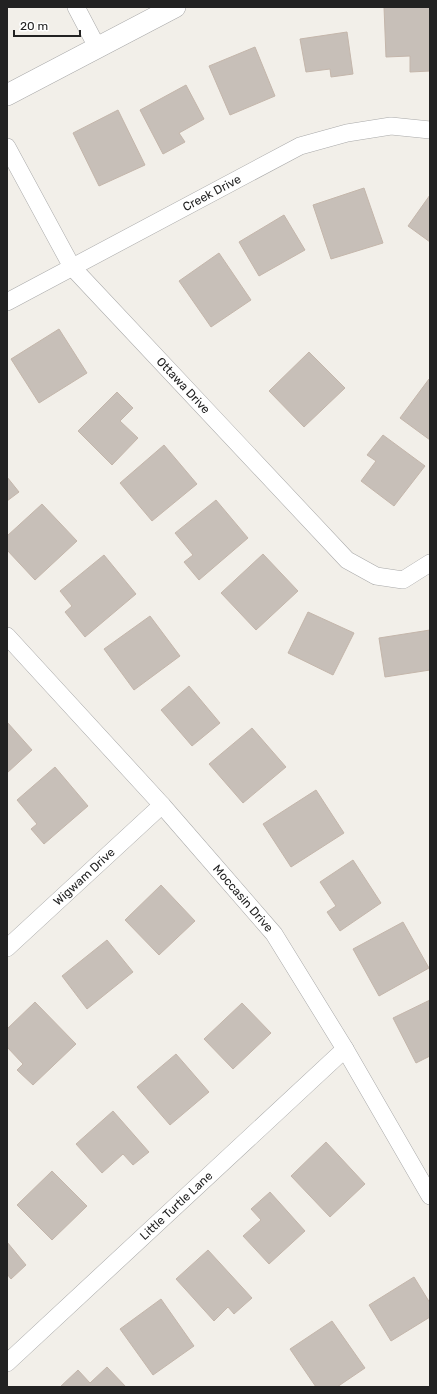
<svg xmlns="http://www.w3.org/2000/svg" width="437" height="1394" font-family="Rubik,sans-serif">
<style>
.building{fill:#c7bfb8;stroke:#c4b6ab}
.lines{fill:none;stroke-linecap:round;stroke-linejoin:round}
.minor-casing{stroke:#a9a9a9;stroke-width:18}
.tertiary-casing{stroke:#a9a9a9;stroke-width:22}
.minor{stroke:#fff;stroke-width:17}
.tertiary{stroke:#fff;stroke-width:21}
.labels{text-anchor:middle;stroke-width:4;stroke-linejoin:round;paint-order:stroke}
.street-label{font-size:12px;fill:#222;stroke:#fff}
</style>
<rect width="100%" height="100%" fill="#f2efe9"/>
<!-- building -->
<path class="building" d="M384,7h46v64l-20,1v-16l-24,1z
M347,32l6,42 -22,3 -1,-8 -24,3 -6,-33z
M255,47l20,49 -45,19 -21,-49z
M186,85l18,34 -25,14 6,9 -22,12 -23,-44z
M118,110l27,55 -46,21 -26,-53z
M364,188l19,55 -52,16 -18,-54z
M430,195v47l-22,-16z
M284,215l21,35 -46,26 -20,-34z
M219,253l32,47 -40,27 -32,-46z
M59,329l28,44 -48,30 -28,-44z
M309,352l36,36 -41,39 -35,-36z
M429,379l1,1v60l-30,-22z
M117,392l16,16 -13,13 18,17 -26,27 -34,-34z
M383,435l42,31 -31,40 -33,-25 15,-20 -9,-6z
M164,445l33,39 -45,37 -32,-38z
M7,477l12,15 -12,9z
M216,500l32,38 -49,42 -15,-18 9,-7 -18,-22z
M42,504l35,37 -42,39 -28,-30v-14z
M263,554l35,37 -42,39 -35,-37z
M104,555l32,39 -51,43 -20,-25 7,-6 -12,-15z
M308,612l46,21 -21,42 -45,-22z
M150,616l30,40 -46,34 -30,-41z
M430,630v40l-45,7 -6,-39z
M189,686l31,37 -28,23 -31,-36z
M7,722l25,28 -25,23z
M252,728l34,39 -43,36 -34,-39z
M55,767l33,39 -44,38 -13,-15 6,-5 -20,-24z
M316,790l28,43 -53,34 -28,-43z
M353,860l28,43 -41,28 -13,-19 9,-6 -16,-24z
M161,885l34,36 -36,34 -34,-35z
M403,922l26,46 -50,28 -26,-47z
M107,940l26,32 -46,37 -25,-33z
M430,1000v56l-14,7 -23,-45z
M35,1002l41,42 -43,41 -16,-15 6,-6 -16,-17v-18z
M242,1003l29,30 -38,36 -29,-30z
M176,1054l33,38 -39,33 -33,-38z
M113,1111l36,41 -16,13 -10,-11 -21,19 -26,-29z
M326,1142l39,42 -35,33 -39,-41z
M52,1171l35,35 -35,34 -35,-35z
M270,1192l35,39 -36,33 -26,-28 18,-16 -10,-11z
M7,1242l19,23 -15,14 -4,-5z
M208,1250l44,48 -18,16 -6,-7 -14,14 -38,-42z
M414,1277l16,26v14l-39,24 -22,-36z
M161,1299l33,47 -41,29 -33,-46z
M332,1321l33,47 -28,19h-21l-26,-38z
M107,1367l19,20h-66l18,-17 12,13z"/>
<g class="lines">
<defs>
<g id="minor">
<path d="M76,7l21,40"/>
<path id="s1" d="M7,147l65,120 275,293 29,16 27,4 27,-17"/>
<path id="s2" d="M7,302l293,-156 47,-13 44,-7 39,4"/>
<path id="s3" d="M7,636l155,169 112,129 71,115 85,147"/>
<path id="s4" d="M7,948l155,-143"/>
<path id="s5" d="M7,1363l338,-314"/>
</g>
<path id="tertiary" d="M7,95l168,-88"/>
</defs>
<!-- minor casing -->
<use href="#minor" class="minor-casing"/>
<!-- tertiary casing -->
<use href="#tertiary" class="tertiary-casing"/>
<!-- minor -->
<use href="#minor" class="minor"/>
<!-- tertiary -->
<use href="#tertiary" class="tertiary"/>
</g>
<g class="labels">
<!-- street labels -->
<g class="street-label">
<text dy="4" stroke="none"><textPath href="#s2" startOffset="232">Creek Drive</textPath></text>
<text dy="4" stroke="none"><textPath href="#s1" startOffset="299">Ottawa Drive</textPath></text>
<text dy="4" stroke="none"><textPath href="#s4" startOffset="105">Wigwam Drive</textPath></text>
<text dy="4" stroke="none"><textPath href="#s3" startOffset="353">Moccasin Drive</textPath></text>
<text dy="4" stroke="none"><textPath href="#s5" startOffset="231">Little Turtle Lane</textPath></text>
</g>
</g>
<!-- border -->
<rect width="437" height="1394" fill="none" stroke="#222222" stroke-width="16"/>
<!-- scale -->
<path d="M14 30v6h66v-6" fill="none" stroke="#222222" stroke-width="2"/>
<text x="20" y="30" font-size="12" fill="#222222" stroke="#ffffff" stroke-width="3" paint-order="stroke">20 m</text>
</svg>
